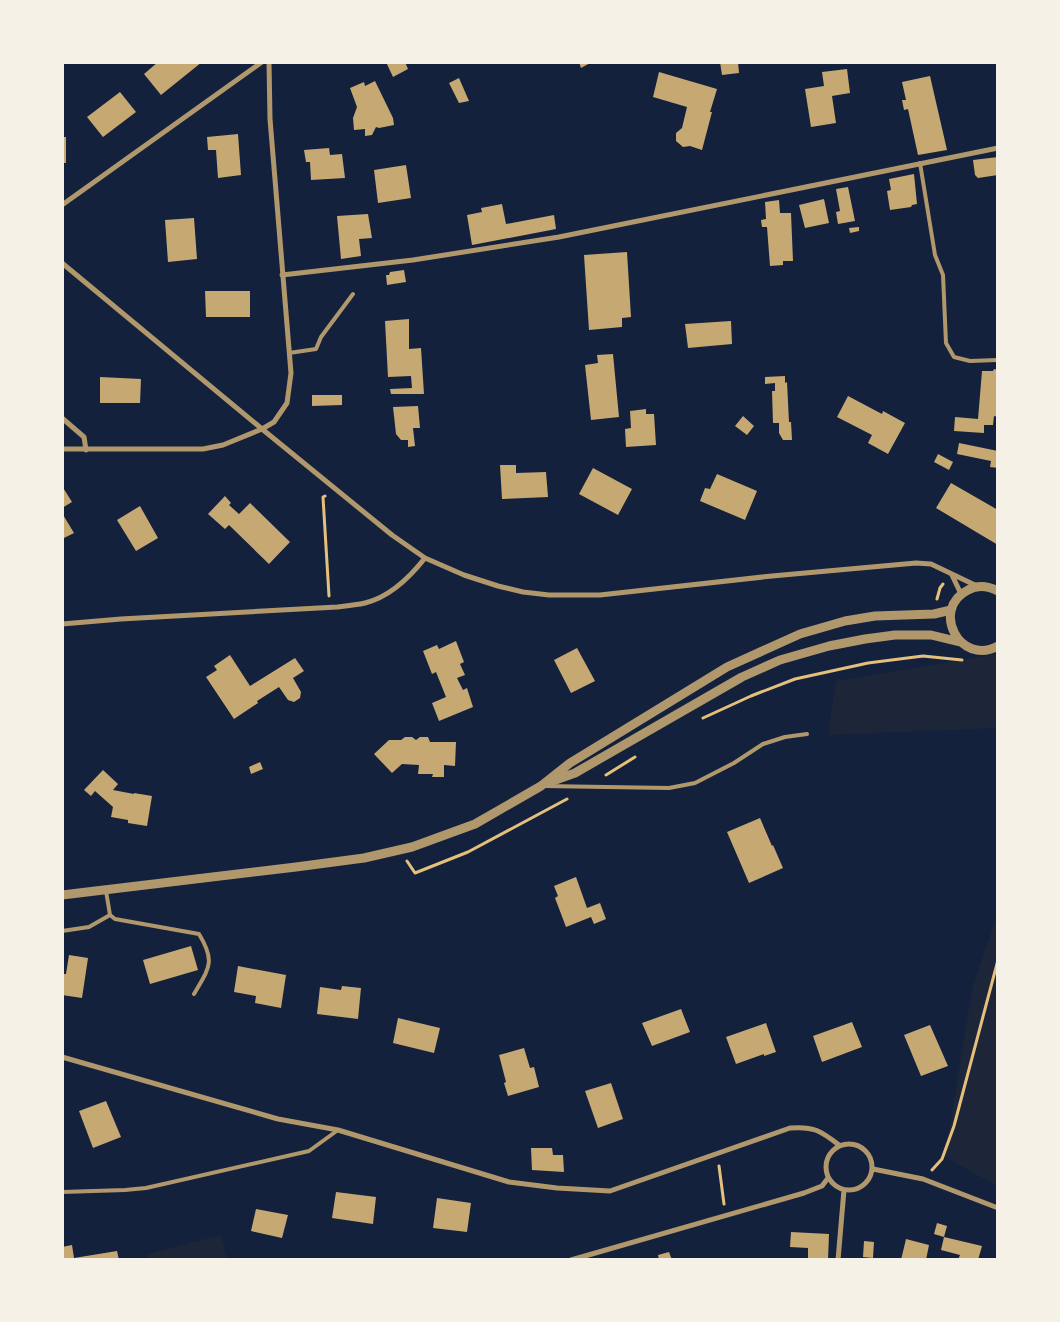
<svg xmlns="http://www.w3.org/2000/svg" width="1060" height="1322" font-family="Karla,sans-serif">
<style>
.green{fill:#1d2539}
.building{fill:#c6a872}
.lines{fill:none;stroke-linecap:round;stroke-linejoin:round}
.path{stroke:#e5c07b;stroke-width:3}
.service{stroke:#b1986c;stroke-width:4}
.minor{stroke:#b1986c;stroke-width:5}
.tertiary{stroke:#b1986c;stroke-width:9}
</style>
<rect width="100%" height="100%" fill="#14213d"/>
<!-- green -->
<path class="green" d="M997,654v74l-169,7 8,-54z
M997,915v271l-52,-29 27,-168z
M221,1235l6,24h-79l-1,-5z"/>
<!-- building -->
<path class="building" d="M158,62h44l-41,33 -17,-21z
M386,62h19l3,7 -15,8z
M579,62h13l-11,6z
M720,62h18l1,11 -17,2z
M847,69l3,24 -18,3 4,27 -25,4 -6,-38 19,-3 -2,-14z
M659,72l58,17 -7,23h2l-10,38 -12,-4 -7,1 -7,-6v-8l6,-5 5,-21 -34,-10z
M930,76l17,74 -29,5 -10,-46 -4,1 -2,-10h4l-4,-18z
M459,78l10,23 -10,2 -10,-20z
M375,81l18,37 1,7 -15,3 -3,-1 -4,8 -7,1v-7l-11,1 -1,-12 4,-11 -7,-19 14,-6 1,4z
M120,92l16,20 -33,25 -16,-20z
M238,134l3,41 -23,3 -2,-28h-8l-1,-13z
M62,137h4v26h-4z
M329,148l1,7 12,-1 3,24 -34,2 -1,-18h-4l-2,-12z
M998,157v18l-20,3 -3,-3 -2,-15z
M406,165l5,33 -33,5 -4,-33z
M914,174l3,30 -5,1 -1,2 -21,3 -3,-19 4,-1 -2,-11z
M848,187l7,34 -17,3 -2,-12 4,-1 -4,-22z
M824,199l5,24 -24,5 -6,-23z
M779,200l1,13h11l2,48h-10v4l-13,1 -3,-39h-5l-1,-7 5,-1 -1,-17z
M502,204l4,20 48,-9 2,14 -84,16 -5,-30 15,-3 -1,-4z
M368,214l4,24 -13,1 2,17 -20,3 -4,-43z
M194,218l3,41 -29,3 -3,-42z
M859,227v4l-9,2 -1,-5z
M627,252l4,65 -9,1v9l-33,3 -5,-75z
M404,270l2,12 -19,3 -1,-10h3l1,-3z
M205,291h45v26h-44z
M409,319v30l12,-1 3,46h-33l-1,-5 22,-1 -1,-12 -23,1 -3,-56z
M731,321l1,23 -44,4 -3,-24z
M613,354l6,63 -28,3 -6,-55 13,-2 -1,-8z
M994,369l4,1v47l-4,-1 -1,9h-9v8l-30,-2 1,-14 23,2 4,-48h11z
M785,376v7l2,-1 2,40h2l1,18h-9l-4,-7v-10h-6l-1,-32h3v-8l-10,1v-7z
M100,377l41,2 -1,24h-40z
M312,395h30v10l-30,1z
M848,396l34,18 1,-3 22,12 -17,31 -20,-11 4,-8 -35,-18z
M418,406l2,22h-7l2,18 -7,1v-7h-7l-5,-6 -3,-27z
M646,409v5h8l2,31 -30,2 -1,-18 6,-1 -1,-17z
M743,416l11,10 -7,9 -12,-9z
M959,443l39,8v17l-8,-1 1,-6 -34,-7z
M938,454l15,8 -4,8 -15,-8z
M500,465h16v8l30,-1 2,25 -46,2z
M593,468l39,21 -14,26 -39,-21z
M717,474l40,17 -12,29 -45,-19 5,-13 5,1z
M951,483l47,27v35l-62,-37z
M62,486l10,16 -10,6z
M225,496l6,7 -2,2 10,9 11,-11 40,39 -21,22 -40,-39 -4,4 -17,-15z
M140,506l18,32 -22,13 -19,-31z
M62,513l12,20 -12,6z
M456,641l8,21 -4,2 5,11 -8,3 6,12 4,-2 6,19 -34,14 -7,-18 14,-6 -10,-25 -4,2 -9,-23 14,-6 2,4z
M577,648l18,33 -24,12 -17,-33z
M230,655l20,31 45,-28 9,13 -11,7 8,14 -1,6 -6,4 -6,-2 -9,-13 -22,14 1,2 -24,16 -28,-42 11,-7 -3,-4z
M405,737h7l4,3 4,-3h8l2,5h26l-1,24 -11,-1v12h-12l1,-3h-15l1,-9 -17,-1 -10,9 -18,-19 15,-14h12z
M260,762l3,7 -12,5 -2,-7z
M103,770l15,14 -5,6 21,4v-1l18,3 -5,30 -19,-3v-3l-17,-3 2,-10 -18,-16 -4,5 -7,-6z
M760,818l12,28 1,-1 10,23 -34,15 -22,-51z
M576,877l11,31 13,-5 6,16 -12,5 -3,-7 -25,10 -11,-29 3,-2 -4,-10z
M191,946l7,24 -48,14 -7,-24z
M69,955l19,3 -6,40 -20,-3v-21h4z
M238,966l48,9 -5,33 -26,-5 1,-7 -22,-4z
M342,986l19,2 -3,31 -41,-5 3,-27 21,3z
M681,1009l9,23 -38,14 -10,-23z
M398,1018l42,10 -6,25 -41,-10z
M852,1022l10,25 -40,15 -9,-26z
M766,1023l10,29 -12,4v-2l-28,10 -10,-27z
M930,1025l18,41 -27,10 -17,-41z
M524,1048l6,20 4,-1 5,20 -31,9 -4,-13 2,-1 -7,-27z
M611,1083l12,36 -25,9 -13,-37z
M106,1101l15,36 -28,11 -14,-37z
M531,1148h21l1,7h10l1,17 -32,-2z
M336,1192l40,5 -3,27 -41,-6z
M437,1198l34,5 -4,29 -34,-4z
M256,1209l32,6 -6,23 -31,-7z
M937,1223l10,3 -3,11 -10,-3z
M791,1232l38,2 -1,26h-20v-12l-18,-1z
M944,1237l38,9 -4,14h-20l2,-5 -19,-5z
M906,1239l23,6 -3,15h-25z
M864,1241l10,1 -1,16 -10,-1z
M72,1245l2,13 43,-7 2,9h-57v-13z
M669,1252l3,8h-13l-1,-5z"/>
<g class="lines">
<!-- path -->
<path class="path" d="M325,496l-2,1 6,99
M937,599l3,-11 3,-4
M703,718l48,-22 44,-17 73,-16 55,-7 39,4
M606,775l29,-18
M407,861l8,12 53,-21 99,-53
M719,1166l5,38
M932,1170l10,-11 12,-33 44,-166"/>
<!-- service -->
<path class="service" d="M920,163l15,92 8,20 3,68 8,14 16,4 27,-1
M289,353l27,-4 5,-12 32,-43
M543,786l126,2 26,-5 39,-20 29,-19 22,-7 22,-3
M106,891l4,24 5,4 84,15c17,28 10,34 -5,60
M62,931l27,-4 21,-12
M62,1192l63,-2 21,-2 163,-37 29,-21"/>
<!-- minor -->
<path class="minor" d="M62,205l200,-143
M62,263l200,166 130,106 33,23 39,17 34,11 25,6 26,3h51l172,-19 144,-13 15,1 46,22
M282,275l131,-15 146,-23 439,-89
M62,418l22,19 2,13
M62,449h141l20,-4 39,-16 12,-7 13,-19 4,-30 -21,-254 -1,-57
M952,575l9,19
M62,624l59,-5 216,-12c9,-1 19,-2 28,-4 25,-6 45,-26 60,-45
M62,1057l216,62 60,11 171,52 48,6 53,3 180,-63c24,-2 31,3 49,17
M826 1167a23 23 0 1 1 46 0a23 23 0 1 1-46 0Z
M873,1169l50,10 75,29
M571,1260l233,-67 18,-7 6,-8
M838,1260l6,-70"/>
<!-- tertiary -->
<path class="tertiary" d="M998,591c-10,-5 -21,-6 -30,-1 -38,19 -8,77 30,56
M550,782l25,-9 167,-96 38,-17 49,-14 36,-7 30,-4h36l29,7
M62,895l234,-28 68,-9 48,-11 63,-23 66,-38 29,-23 157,-96 73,-33 45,-13 30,-5 59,-2 17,-4"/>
</g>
<!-- border -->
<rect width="1060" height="1322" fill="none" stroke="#f6f1e7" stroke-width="128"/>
</svg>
